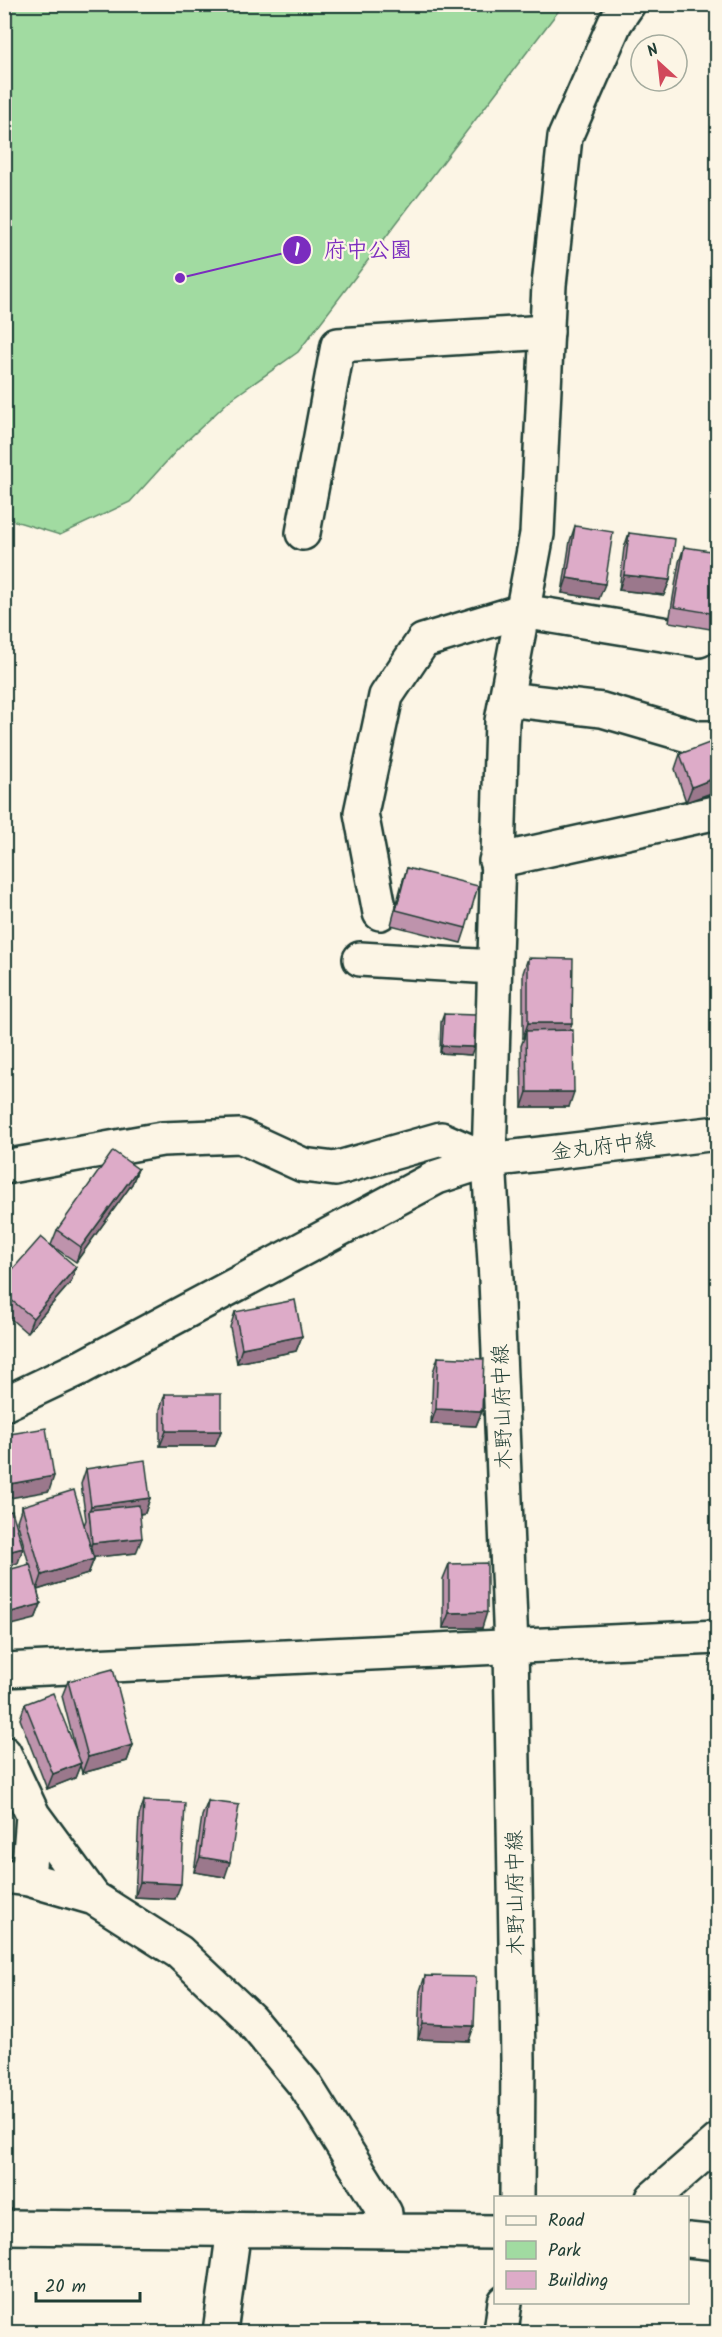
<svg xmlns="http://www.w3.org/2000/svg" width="722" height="2337" font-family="Kalam,'Klee One',sans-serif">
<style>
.green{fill:#a1dba1;stroke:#608c6a;stroke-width:1.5}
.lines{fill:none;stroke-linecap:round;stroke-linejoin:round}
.street-casing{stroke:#1f3d34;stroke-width:38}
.secondary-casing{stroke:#1f3d34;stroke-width:38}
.street{stroke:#fcf5e5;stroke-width:33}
.secondary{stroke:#fcf5e5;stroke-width:33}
.wall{fill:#be93ac;stroke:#1f3d34;stroke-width:1.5}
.shaded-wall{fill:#9b788c;stroke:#1f3d34;stroke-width:1.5}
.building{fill:#ddabc8;stroke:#1f3d34;stroke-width:1.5}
.labels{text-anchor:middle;stroke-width:4.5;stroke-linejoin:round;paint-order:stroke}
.street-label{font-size:21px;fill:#1f3d34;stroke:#fcf5e5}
.leader{fill:none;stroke:#7b2cbf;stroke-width:2}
.callout-dot{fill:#7b2cbf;stroke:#fcf5e5;stroke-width:2}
.mark-label{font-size:18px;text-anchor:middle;font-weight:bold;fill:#fff}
.callout-label{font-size:22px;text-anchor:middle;font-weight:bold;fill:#7b2cbf;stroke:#fcf5e5;stroke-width:4.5;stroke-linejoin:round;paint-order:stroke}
</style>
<rect width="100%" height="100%" fill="#fcf5e5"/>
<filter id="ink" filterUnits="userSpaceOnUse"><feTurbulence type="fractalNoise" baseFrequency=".0167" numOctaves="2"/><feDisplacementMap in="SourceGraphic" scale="12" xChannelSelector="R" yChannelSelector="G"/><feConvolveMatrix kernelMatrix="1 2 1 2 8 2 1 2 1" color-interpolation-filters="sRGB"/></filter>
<g filter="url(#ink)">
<!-- green -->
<path class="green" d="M4,5l1,-1 558,1 -265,347 -68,48 -52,49 -48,53 -70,33 -55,-17z"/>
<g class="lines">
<defs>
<path id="street" d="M303,533l35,-188 209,-13
M506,699l96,11 96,28h20
M496,861l222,-49
M380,913l-19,-100 25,-117 37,-55 99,-30 177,29
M360,959l133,8
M4,1167l158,-28 78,-3 63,29 32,4 106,-30 48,21
M4,1670l714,-33
M4,1753l29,62 -5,64
M33,1815l61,83
M4,1876l24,3 66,19 85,54 71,67 55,66 80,128 -1,18
M653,2198l65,-57
M4,2227l492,5
M688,2240l30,3
M220,2332l14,-103"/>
<path id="secondary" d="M4,1404l78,-37 355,-190 52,-17 229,-27
M517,2198l1,-138 -7,-414 -15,-367 -7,-119 13,-439 35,-187 12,-249 16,-148 50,-114 13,-19
M501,2332l4,-30"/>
</defs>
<!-- street casing -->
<use href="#street" class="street-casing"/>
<!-- secondary casing -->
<use href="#secondary" class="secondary-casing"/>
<!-- street -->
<use href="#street" class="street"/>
<!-- secondary -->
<use href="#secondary" class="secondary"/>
</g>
<!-- wall -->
<path class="wall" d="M575,526l24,73 -37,-6 8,-52z
M629,533l41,47 -6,15 -45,-5 5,-42z
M684,547l32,67 -6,15 -41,-7 10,-60z
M717,743v48l-31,11 -11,-33 5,-15z
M407,868l59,60 -5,15 -70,-18 11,-42z
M528,958l41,72v77h-47l-1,-61 3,-8h-1v-65z
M444,1014l27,41 -31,-2 1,-31z
M138,1169l-6,15 -56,78 -25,-17 6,-15z
M4,1279l67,3 -44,51 -23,-20z
M235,1312l67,24 -6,15 -59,12 -7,-36z
M438,1357l44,54 -6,15 -45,-2 2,-52z
M165,1394l56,37 -6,15h-55v-37z
M86,1469l64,29 -5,15 -5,1 -4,39 -43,4 1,2 -6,15 -51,16 4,14 -6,15 -6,-55 -12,-43 5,-15 62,19 2,-5 -5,-36z
M717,1499v25l-1,-22z
M449,1564l33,64h-39v-49z
M68,1681l65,64 -6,16 -45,12 -2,-8 -5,13 -28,11 -27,-70 5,-15 52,50 -15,-58z
M144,1801l31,98 -40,-2 4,-81z
M208,1801l17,76 -31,-5 8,-56z
M425,1976l44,65 -51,-2 2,-48z"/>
<!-- shaded-wall -->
<path class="shaded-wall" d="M624,575l46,5 -6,15 -45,-5z
M567,578l38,6 -6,15 -37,-6z
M717,777v14l-31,11 6,-15z
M528,1023h44l-5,15 -41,-7 -2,7h-1z
M442,1046l32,1 -3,8 -31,-2z
M527,1092h47l-5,15h-47z
M138,1169l-6,15 -56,78 5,-15z
M76,1267l-5,15 -44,51 6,-15z
M302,1336l-6,15 -59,12 5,-15z
M436,1409l46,2 -6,15 -45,-2z
M166,1431h55l-6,15h-55z
M54,1476l-5,15 -45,8v-14z
M150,1498l-5,15 -55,8 -1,-9 2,-6z
M142,1538l-6,15 -49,5 5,-15z
M23,1548l-5,15 -14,4v-14z
M94,1559l-6,15 -51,16 5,-15z
M41,1604l-6,15 -31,8v-13z
M487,1612l-5,16h-39l6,-15z
M133,1745l-6,16 -45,12 6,-16z
M81,1763l-6,15 -28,11 6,-15z
M200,1857l30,5 -5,15 -31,-5z
M140,1882l41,2 -6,15 -40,-2z
M423,2024l51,2 -5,15 -51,-2z"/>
<!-- building -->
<path class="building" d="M575,526l38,6 -8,52 -38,-6z
M629,533l46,6 -5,41 -46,-5z
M684,547l33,5v53l-1,9 -42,-7z
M717,740v37l-25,10 -12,-33z
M407,868l71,18 -12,42 -70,-18z
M528,958l45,1 -1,64h-44z
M444,1014l31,1 -1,32 -32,-1z
M573,1030l1,62h-47l-1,-61z
M113,1151l25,18 -57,78 -24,-17z
M41,1237l35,30 -43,51 -29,-24v-15z
M295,1300l7,36 -60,12 -7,-36z
M438,1357l46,2 -2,52 -46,-2z
M165,1394h56v37h-55z
M46,1428l8,48 -50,9v-50z
M145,1460l5,38 -59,8 -5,-37z
M74,1490l20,69 -52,16 -20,-69z
M139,1505l3,33 -50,5 -3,-33z
M12,1511l11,37 -19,5v-40z
M487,1563v49l-38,1v-49z
M30,1564l11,40 -37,10v-43z
M113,1669l20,76 -45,12 -20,-76z
M53,1693l28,70 -28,11 -28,-70z
M144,1801l41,2 -4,81 -41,-2z
M208,1801l31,4 -9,57 -30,-5z
M425,1976l51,1 -2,49 -51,-2z"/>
</g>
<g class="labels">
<!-- street labels -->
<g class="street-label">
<text transform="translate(603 1146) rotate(-7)" y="7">金丸府中線</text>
<text transform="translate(502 1407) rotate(-92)" y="7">木野山府中線</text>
<text transform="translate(515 1893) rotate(-91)" y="7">木野山府中線</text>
</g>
</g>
<!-- callouts -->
<path class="leader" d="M180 278L297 250"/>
<g class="callout-dot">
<circle cx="180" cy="278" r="6"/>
<circle cx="297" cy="250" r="15"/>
</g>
<g class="mark-label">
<text x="297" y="256">1</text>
</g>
<g class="callout-label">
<text x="368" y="257">府中公園</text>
</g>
<!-- margin -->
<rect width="722" height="2337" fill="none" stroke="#fcf5e5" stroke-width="24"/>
<rect x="12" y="12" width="698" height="2313" fill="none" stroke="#1f3d34" stroke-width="2" filter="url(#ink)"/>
<!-- legend -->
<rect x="494" y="2196" width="195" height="108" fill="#fcf5e5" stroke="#a4ab9e" stroke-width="1.5"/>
<rect x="506" y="2216" width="30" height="9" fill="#fcf5e5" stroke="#a4ab9e" stroke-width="1.5"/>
<text x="548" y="2226" font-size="18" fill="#1f3d34">Road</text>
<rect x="506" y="2241" width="30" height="18" fill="#a1dba1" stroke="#a4ab9e" stroke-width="1.5"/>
<text x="548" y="2256" font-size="18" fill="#1f3d34">Park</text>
<rect x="506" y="2271" width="30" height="18" fill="#ddabc8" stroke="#a4ab9e" stroke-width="1.5"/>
<text x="548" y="2286" font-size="18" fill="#1f3d34">Building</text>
<!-- north arrow -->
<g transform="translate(659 63) rotate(333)"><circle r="28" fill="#fcf5e5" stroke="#a4ab9e" stroke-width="1.5"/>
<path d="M0-4.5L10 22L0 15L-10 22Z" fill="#d1495b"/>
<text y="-9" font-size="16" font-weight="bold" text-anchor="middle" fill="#1f3d34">N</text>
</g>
<!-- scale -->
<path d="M36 2292v9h104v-9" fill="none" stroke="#1f3d34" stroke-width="3"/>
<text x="45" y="2292" font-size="18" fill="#1f3d34" stroke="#fcf5e5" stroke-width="4.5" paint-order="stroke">20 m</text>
</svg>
